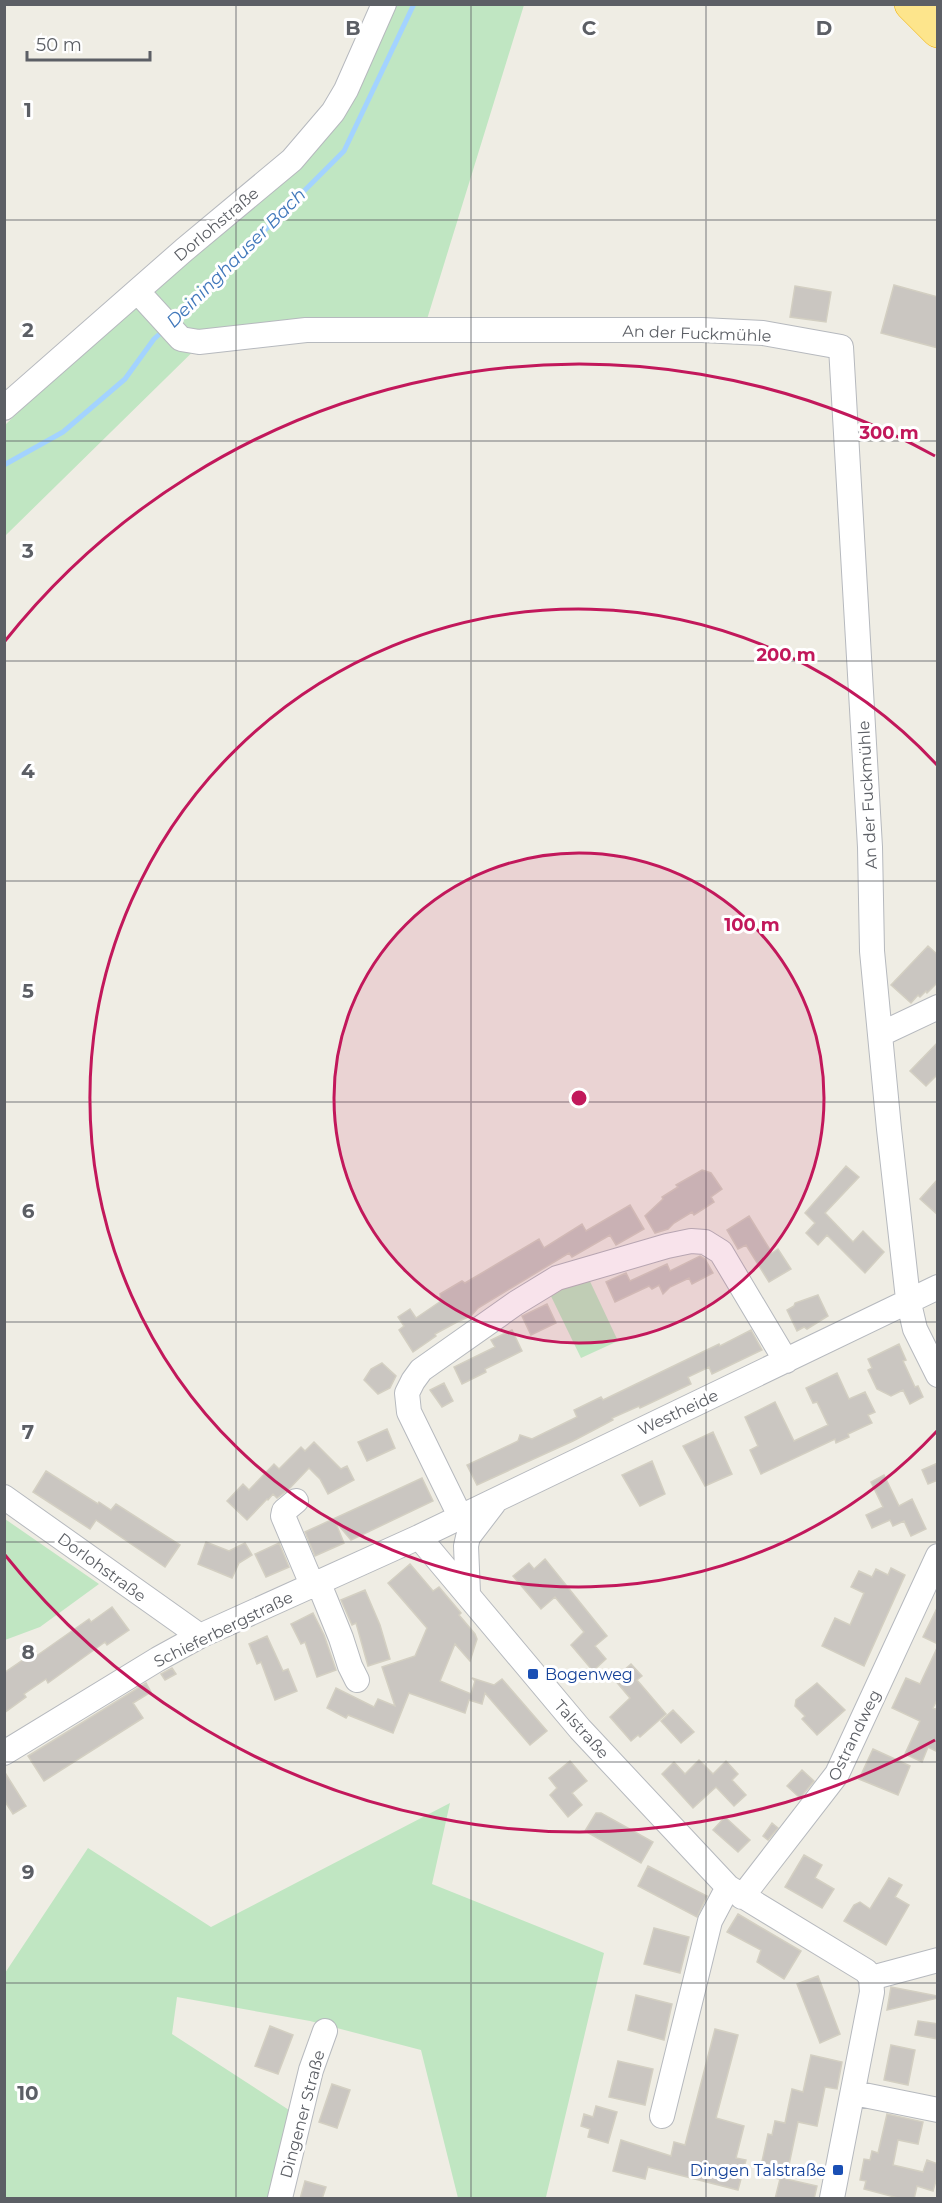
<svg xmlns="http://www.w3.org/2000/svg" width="942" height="2203" font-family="Montserrat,sans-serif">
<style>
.green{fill:#c0e6c2}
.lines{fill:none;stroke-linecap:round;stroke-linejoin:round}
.stream{stroke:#a3d3ff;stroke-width:5}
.building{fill:#cac6c1;stroke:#d3cfc2;stroke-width:1.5}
.minor-casing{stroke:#b6b9be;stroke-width:26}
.highway-casing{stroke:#f2b000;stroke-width:34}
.minor{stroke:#fff;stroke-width:24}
.highway{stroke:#fde58c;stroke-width:33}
.grid{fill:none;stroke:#5c5f65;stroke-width:1.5;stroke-opacity:0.55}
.ring{fill:none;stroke:#c2185b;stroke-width:3}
.transit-dot{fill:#1a4fb4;stroke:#fff;stroke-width:2}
.labels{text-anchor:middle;stroke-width:6;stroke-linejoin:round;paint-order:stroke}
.street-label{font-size:16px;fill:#5c5f65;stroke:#fff}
.transit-label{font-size:16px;fill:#164399;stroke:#fff;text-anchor:start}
.water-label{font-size:18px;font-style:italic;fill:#4178bb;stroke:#fff}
.grid-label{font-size:20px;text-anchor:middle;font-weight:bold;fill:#5c5f65;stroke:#fff;stroke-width:6;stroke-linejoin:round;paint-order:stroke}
.centre{fill:#c2185b;stroke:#fff;stroke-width:3}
.ring-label{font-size:18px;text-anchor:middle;font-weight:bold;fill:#c2185b;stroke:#fff;stroke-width:6;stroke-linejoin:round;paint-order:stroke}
</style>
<rect width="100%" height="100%" fill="#efede4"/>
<!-- green -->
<path class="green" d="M379,5h145l-100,324 -206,-2 -213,209v-111l311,-300z
M587,1275l31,66 -37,17 -33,-68z
M5,1519l94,65 -59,43 -35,13z
M450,1803l-18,81 172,69 -58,244 -88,1 -37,-148 -111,-29 -133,-24 -5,37 117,76 -20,88h-264v-225l83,-125 123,79z"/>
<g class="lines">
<!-- stream -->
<path class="stream" d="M173,322l171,-171 70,-147
M4,465l59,-33 62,-53 29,-40 10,-9"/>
</g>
<!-- building -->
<path class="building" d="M894,285l44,12v51l-57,-15z
M795,286l36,6 -5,30 -36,-5z
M928,946l10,9v27l-11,11 -1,-2 -6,6 -2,-2 -7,8 -20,-18z
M938,1042v32l-12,12 -16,-15z
M846,1166l13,11 -34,36 28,29 10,-11 21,21 -19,21 -38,-38 -9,10 -12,-12 9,-10 -10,-10z
M702,1170l9,3 11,16 -11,8 3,5 -20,13 -2,-3 -18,11 -6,6 -13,4 -10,-17 18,-17 -1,-2 16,-10 -2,-2z
M938,1179v36l-18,-16z
M630,1205l14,24 -28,16 -6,-10 -38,22 -3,-4 -91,55 -7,8 -14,6 -22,12 1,2 -23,16 -14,-22 5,-4 -6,-9 12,-8 6,9 25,-17 -1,-7 22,-13 3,2 74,-44 5,9 38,-24 4,7z
M749,1216l23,37 6,-4 13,20 -22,13 -23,-37 -8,4 -11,-19z
M700,1256l5,3 8,14 -21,11 -3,-6 -19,9 -7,7 -4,-9 -7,4 -3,-3 -34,16 -9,-20 20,-9 4,8 37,-17 3,7z
M818,1295l10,21 -21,13 -3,-2 -7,4 -10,-21 7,-4 1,-3z
M547,1304l9,19 -25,12 -9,-19z
M512,1330l10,21 -37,18 1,3 -24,12 -8,-17 41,-20 -4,-7z
M751,1330l11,20 -50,24 -3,-7 -21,10 3,7 -51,24 -1,-2 -27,12 1,2 -40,21 -96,44 -10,-20 51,-24 2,-6 12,4 45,-22 -3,-7 27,-13 2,3 116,-56 1,2z
M899,1344l7,16 -3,1 12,26 3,-1 5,11 -13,7 -7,-14 -12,6 -14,-7 -9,-19 4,-2 -4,-9z
M382,1363l14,13 -6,12 -12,6 -14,-14 7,-11z
M837,1373l12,26 16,-7 10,20 -7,3 4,8 -24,11 1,3 -13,6 -1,-4 -74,35 -11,-24 8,-4 -13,-29 30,-15 19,39 34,-16 -11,-23 -4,1 -7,-15z
M444,1383l9,18 -11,6 -12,-17z
M387,1429l8,19 -28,13 -9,-19z
M713,1432l19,42 -27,12 -22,-40z
M314,1442l27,27 6,-3 7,14 -26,14 -8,-15 -11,-11 -20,21 -12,9 -4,-4 -5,6 -1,-1 -20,21 -20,-19 16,-17 6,6 25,-26 5,5 22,-22 4,4z
M652,1461l13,33 -25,12 -18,-31z
M938,1463v17l-10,4 -6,-14z
M46,1471l52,33 1,-2 12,8 5,-6 64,41 -15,22 -69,-47 -6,9 -57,-37z
M884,1475l15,31 13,-7 14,30 -15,7 -7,-15 -11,5 -3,-6 -18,8 -6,-13 17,-8 -12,-25z
M422,1478l11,23 -82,39 -16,-19 9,22 -29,13 -10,-24z
M206,1542l23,9 16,-8 7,12 -13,8 -7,15 -34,-14z
M279,1543l10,24 -23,10 -11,-23z
M545,1559l62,77 -12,10 11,13 -13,12 -22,-26 13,-13 -29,-35 -14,12 -28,-33 16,-13 5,6z
M410,1564l23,27 6,-4 22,26 -2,2 16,19 2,5 -7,22 -15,-17 -15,37 31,13 4,-13 -3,-3 22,7 8,-6 45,52 -17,14 -45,-52 -3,11 -13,-4 -4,13 -56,-20 -16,40 -45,-18 -2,3 -19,-10 9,-20 38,19 4,-8 17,7 -13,-39 33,-11 12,-28 -39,-45z
M891,1568l14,7 -41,91 -42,-20 13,-28 15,7 14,-32 -13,-6 8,-16 13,6 4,-8 12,6z
M365,1590l15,35 10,34 -22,7 -12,-43 -4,2 -11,-25z
M938,1606v38l-15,-7z
M112,1607l17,23 -22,15 -2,-3 -57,41 -2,-4 -22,15 2,3 -22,16v-40l26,-18 2,4 57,-40 2,3z
M313,1613l11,22 12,35 -19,7 -12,-35 -4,2 -10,-20z
M267,1636l16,35 5,-2 9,22 -22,9 -14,-38 -4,2 -8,-20z
M938,1646v52l-5,10 5,2v42l-10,-5 -6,15 -17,-8 15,-33 -28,-13 14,-30 14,6z
M631,1664l11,12 -5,4 29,34 -26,23 -2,-2 -7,6 -21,-24 20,-19 -16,-19z
M172,1668l4,6 -11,6 -4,-6z
M146,1683l5,9 -18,11 10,15 -99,63 -16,-25z
M817,1683l28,27 -28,25 -15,-16 3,-3 -10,-10 1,-6z
M673,1710l21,22 -13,11 -20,-22z
M873,1749l37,17 -12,29 -39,-16z
M699,1760l14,14 13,-13 12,13 -6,6 14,15 -12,11 -18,-19 -23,21 -31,-34 12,-12 11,12z
M570,1761l17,20 -15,12 10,12 -14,12 -18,-22 7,-7 -8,-10z
M802,1770l12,11 -14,17 -13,-12z
M4,1771l22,35 -13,8 -9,-14z
M596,1813h5l52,29 -12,21 -56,-32z
M725,1817l25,23 -12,12 -25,-22z
M772,1823l6,5 -10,12 -5,-4z
M804,1855l18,10 -7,13 19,11 -12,19 -37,-21z
M648,1866l59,30 -10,21 -59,-31z
M889,1878l13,7 -7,12 14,8 -23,40 -42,-24 10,-16 6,-3 10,7z
M738,1914l63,37 -17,28 -27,-17 4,-12 -34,-18z
M654,1928l35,9 -9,36 -36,-9z
M818,1976l22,58 -20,9 -23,-59z
M891,1987l47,9v2l-51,12z
M636,1995l36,9 -8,36 -36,-10z
M918,2021l20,3v15l-23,-4z
M270,2026l23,9 -15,39 -23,-8z
M715,2029l23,6 -22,83 28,8 -8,32 10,2 -8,30 -90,-23 -3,12 -32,-8 8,-31 50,16 3,-14 11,3z
M891,2045l24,5 -7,35 -24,-5z
M811,2055l31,7 -5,27 -12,-2 -8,39 -19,-4 -12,57 31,7 -3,13h-39l5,-20 -21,-4 9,-41 4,1 3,-14 10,2 7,-34 11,3z
M618,2061l35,8 -8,36 -36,-8z
M332,2084l18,6 -13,38 -18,-6z
M596,2106l21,6 -9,31 -20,-6 2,-8 -9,-3 3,-12 9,3z
M887,2114l36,8 -5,22 -20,-4 -5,25 30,7 4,-12 11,4v10l-5,17 -16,-5 -3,13h-12l-38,-10 2,-8 -6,-1 4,-21 6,1 2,-9 6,2z
M305,2181l21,6 -4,12h-22z"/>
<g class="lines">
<defs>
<path id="minor" d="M138,292l43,47 18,3 107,-12h396l61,3 78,14 29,500 2,104 17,178 19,170 7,30 23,46
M4,408l180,-158 108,-90 41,-48 13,-22 38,-86
M881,1034l57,-27
M4,1497l196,139
M296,1501l-12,10 -1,5 30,71
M460,1516l-51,-104 -2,-19 6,-12 8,-11 95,-67 41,-25 110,-32 24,-5 14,1 16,10 65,109
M419,1537l161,192 148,158 138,84 5,7 1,14 -40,206
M319,1584l22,54 9,28 7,14
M468,1593l-2,-47 2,-9 26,-34
M4,1753l154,-94 42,-23 219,-99 519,-250
M742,1897l95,-123 101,-218
M871,1978l67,-18
M854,2093l84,17
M662,2116l48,-195 18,-34
M280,2198l31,-128 14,-39"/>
<path id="highway" d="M911,4l27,27"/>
</defs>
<!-- minor casing -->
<use href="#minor" class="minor-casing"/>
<!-- highway casing -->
<use href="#highway" class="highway-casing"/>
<!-- minor -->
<use href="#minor" class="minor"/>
<!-- highway -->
<use href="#highway" class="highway"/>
</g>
<!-- grid -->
<path class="grid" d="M236,4v2194M471,4v2194M706,4v2194M4,220h934M4,441h934M4,661h934M4,881h934M4,1102h934M4,1322h934M4,1542h934M4,1762h934M4,1983h934"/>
<!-- distance rings -->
<circle cx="579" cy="1098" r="245" fill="#c2185b" fill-opacity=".12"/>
<g class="ring">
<circle cx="579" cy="1098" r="245"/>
<path d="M937 1431A489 489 0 1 1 937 765"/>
<path d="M935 1740A734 734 0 0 1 5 1555M5 641A734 734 0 0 1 935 456"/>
</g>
<!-- markers -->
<g class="transit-dot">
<rect x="527" y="1668" width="12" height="12" rx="3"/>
<rect x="832" y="2164" width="12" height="12" rx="3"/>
</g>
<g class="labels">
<!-- street labels -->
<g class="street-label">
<text transform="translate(216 224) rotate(-40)" y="6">Dorlohstraße</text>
<text transform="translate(697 333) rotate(2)" y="6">An der Fuckmühle</text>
<text transform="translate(867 795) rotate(-93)" y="6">An der Fuckmühle</text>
<text transform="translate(678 1412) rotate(-25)" y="6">Westheide</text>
<text transform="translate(102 1567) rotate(36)" y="6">Dorlohstraße</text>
<text transform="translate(223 1629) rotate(-26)" y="6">Schieferbergstraße</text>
<text transform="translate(582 1729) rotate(48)" y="6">Talstraße</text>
<text transform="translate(854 1735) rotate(-64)" y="6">Ostrandweg</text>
<text transform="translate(302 2114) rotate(-75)" y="6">Dingener Straße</text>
</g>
<!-- transit labels -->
<g class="transit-label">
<text x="545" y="1680">Bogenweg</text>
<text x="826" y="2176" text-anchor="end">Dingen Talstraße</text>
</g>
<!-- water labels -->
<g class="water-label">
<text transform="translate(236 258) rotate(-45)" y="6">Deininghauser Bach</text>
</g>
</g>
<g class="grid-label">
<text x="353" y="35">B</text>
<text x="589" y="35">C</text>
<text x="824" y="35">D</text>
<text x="28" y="117">1</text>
<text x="28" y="337">2</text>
<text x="28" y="558">3</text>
<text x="28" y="778">4</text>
<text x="28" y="998">5</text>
<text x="28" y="1218">6</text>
<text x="28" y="1439">7</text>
<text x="28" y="1659">8</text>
<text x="28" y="1879">9</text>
<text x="28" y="2100">10</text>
</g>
<circle cx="579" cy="1098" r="9" class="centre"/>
<g class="ring-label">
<text x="889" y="439">300 m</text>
<text x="786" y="661">200 m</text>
<text x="752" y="931">100 m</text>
</g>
<!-- border -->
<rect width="942" height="2203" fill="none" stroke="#5c5f65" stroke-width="12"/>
<!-- scale -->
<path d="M27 51v9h123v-9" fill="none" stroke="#5c5f65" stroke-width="3"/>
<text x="36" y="51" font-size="18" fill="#5c5f65" stroke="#ffffff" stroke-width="4.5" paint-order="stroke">50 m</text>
</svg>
